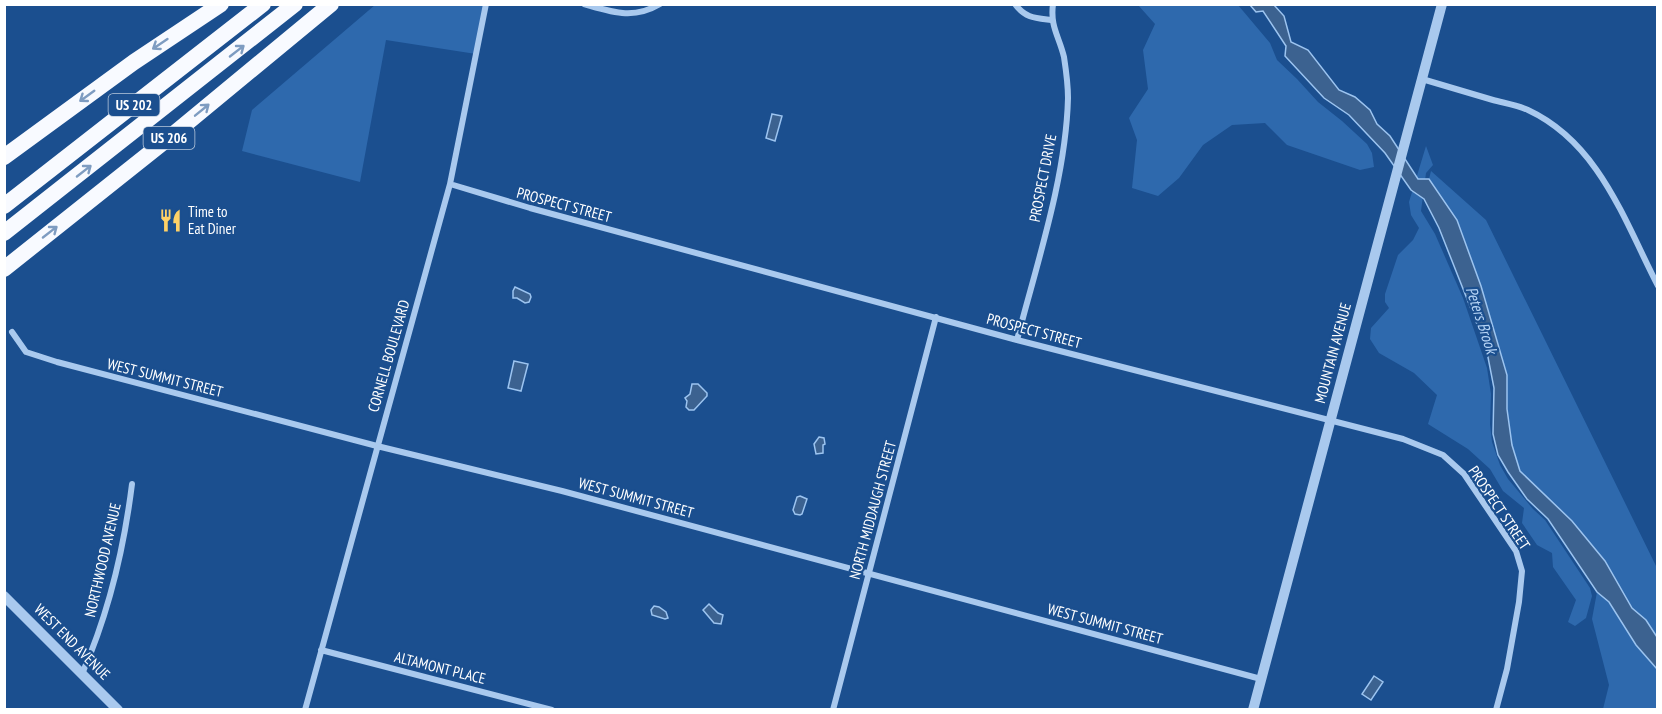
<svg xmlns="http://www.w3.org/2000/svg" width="1662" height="714" font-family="'PT Sans Narrow',sans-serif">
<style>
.green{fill:#2e69ad}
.water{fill:#3c6290;stroke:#9cc4f0;stroke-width:1.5}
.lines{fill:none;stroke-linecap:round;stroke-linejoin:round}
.minor{stroke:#a9c9ee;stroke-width:6}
.tertiary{stroke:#a9c9ee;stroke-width:10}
.trunk{stroke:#f8faff;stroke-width:16}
.oneway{stroke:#7e9cc1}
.labels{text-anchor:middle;stroke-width:4.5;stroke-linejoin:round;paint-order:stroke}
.shield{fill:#1b4f8f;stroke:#bbcadd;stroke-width:1.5}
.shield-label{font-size:14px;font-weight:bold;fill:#fff}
.street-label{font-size:15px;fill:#fff;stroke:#1b4f8f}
.poi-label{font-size:15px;fill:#fff;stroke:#1b4f8f;text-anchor:start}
.water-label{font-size:16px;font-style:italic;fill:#b5d3f5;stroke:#1b4f8f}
</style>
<rect width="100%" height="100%" fill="#1b4f8f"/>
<!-- green -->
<path class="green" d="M375,5h112l-11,49 -90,-14 -26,142 -118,-31 10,-41z
M1138,5h100l32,38 7,17 20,19 21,23 24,19 25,23 5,9 2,14 -14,3 -73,-25 -22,-22 -33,2 -29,20 -24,33 -21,18 -26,-8 5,-48 -8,-22 19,-29 -5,-39 12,-26z
M1426,146l7,19 -7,8 -5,38 14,23 28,64 24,70 4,26 -1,30 2,18 8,23 8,14 25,30 12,11 45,68 2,8 -6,22 -11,8 -7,-4 8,-22 -23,-33 -1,-14 -15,-8 -15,-22 2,-15 -21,-17 -13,-22 -22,-20 -40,-25 9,-29 -23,-22 -35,-20 -9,-14 1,-11 18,-20 -4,-6v-8l13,-39 15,-15 6,-12 -8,-13 -2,-13z
M1431,171l55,49 171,348v141h-54l6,-24 -17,-66 5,-27 -25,-71 -52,-50 -8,-26 -5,-36v-34l-50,-155 -28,-41z"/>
<!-- water -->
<path class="water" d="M1250,5h24l10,11 7,26 17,8 31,40 16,7 15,13 7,14 13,12 28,43h11l28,41 24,66 26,89v34l5,36 8,26 52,50 33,40 27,47 14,12 11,17v32l-21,-24 -27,-43 -12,-10 -49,-73 -21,-20 -19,-27 -10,-17 -5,-21 1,-46 -8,-41 -47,-119 -15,-29 -13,-9 -26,-37 -36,-38 -25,-17 -39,-42 1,-10 -23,-35 -7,1z
M772,114l10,2 -7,25 -9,-3z
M515,287l15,7 1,3 -2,5 -4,1 -8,-5h-4v-7z
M514,361l14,3 -7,27 -13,-3z
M692,384h6l9,9v3l-13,14h-5l-3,-3 1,-6 -2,-3 5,-4z
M819,437l5,1 1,6 -2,1v8l-7,1 -2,-10z
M800,496l7,3 -5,15 -2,1 -5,-1 -2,-4 4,-13z
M709,604l9,9 5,2 -2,9 -7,-1 -11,-13z
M654,606l5,1 7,5 2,6 -3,1 -13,-4 -1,-5z
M1374,676l9,6 -12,18 -9,-6z"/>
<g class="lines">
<!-- minor -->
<path class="minor" d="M584,4c28,8 49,16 76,0
M1015,4c10,14 20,14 36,16
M1422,79c24,7 47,14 71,21 11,3 24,5 35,10 71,33 96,110 130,176
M450,184l80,24 487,132 386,99 40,16 21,19 52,77 6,20 -3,31 -12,67 -11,41
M12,332l14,20 31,10 320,84 185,45 699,188
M1017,340c20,-77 49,-163 51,-242 0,-13 -2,-28 -4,-41 -5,-21 -14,-30 -11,-53
M321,650l231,60
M82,674c26,-59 42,-126 50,-190
M305,710l145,-526 36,-180
M833,710l103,-393"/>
<!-- tertiary -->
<path class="tertiary" d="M4,596l114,114
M1253,710l189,-706"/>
<!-- trunk -->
<path class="trunk" d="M4,157l130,-95 87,-58
M4,206l259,-202
M4,233l291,-229
M4,269l166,-132 161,-133"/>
</g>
<!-- one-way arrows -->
<defs><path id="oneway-shaft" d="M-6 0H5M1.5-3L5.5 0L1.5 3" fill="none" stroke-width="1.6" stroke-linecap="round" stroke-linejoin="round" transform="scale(1.5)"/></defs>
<g class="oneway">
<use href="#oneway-shaft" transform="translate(160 44) rotate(146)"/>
<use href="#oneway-shaft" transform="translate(237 51) rotate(-38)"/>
<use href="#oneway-shaft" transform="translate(87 96) rotate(144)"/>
<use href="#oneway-shaft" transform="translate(202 110) rotate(-39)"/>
<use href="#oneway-shaft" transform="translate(84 171) rotate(-38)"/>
<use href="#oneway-shaft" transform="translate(50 232) rotate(-38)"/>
</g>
<!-- icons -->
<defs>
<symbol id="restaurant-bare" viewBox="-9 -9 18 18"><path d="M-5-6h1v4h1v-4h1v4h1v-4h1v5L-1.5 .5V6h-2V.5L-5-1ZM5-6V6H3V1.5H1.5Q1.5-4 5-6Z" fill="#ffd166" stroke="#1b4f8f" stroke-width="2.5" paint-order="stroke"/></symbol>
</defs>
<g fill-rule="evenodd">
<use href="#restaurant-bare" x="154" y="204" width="33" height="33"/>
</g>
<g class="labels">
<!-- shield labels -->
<g class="shield">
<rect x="108.5" y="94" width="51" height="22" rx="4.5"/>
<rect x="143.5" y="127" width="51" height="22" rx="4.5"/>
</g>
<g class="shield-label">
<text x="134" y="110">US 202</text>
<text x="169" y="143">US 206</text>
</g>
<!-- street labels -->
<g class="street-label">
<text transform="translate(1043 178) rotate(-79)" y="5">PROSPECT DRIVE</text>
<text transform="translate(564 205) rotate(15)" y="5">PROSPECT STREET</text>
<text transform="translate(1034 331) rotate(15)" y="5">PROSPECT STREET</text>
<text transform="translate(1333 353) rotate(-75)" y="5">MOUNTAIN AVENUE</text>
<text transform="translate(389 356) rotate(-74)" y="5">CORNELL BOULEVARD</text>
<text transform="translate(165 378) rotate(14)" y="5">WEST SUMMIT STREET</text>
<text transform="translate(636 498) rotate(15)" y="5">WEST SUMMIT STREET</text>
<text transform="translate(1499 508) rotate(56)" y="5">PROSPECT STREET</text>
<text transform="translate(873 510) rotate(-75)" y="5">NORTH MIDDAUGH STREET</text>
<text transform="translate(103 560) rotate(-77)" y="5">NORTHWOOD AVENUE</text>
<text transform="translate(1105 624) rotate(15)" y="5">WEST SUMMIT STREET</text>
<text transform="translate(72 642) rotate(45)" y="5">WEST END AVENUE</text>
<text transform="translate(440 668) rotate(14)" y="5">ALTAMONT PLACE</text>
</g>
<!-- poi labels -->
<g class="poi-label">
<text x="188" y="217">Time to<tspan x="188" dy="17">Eat Diner</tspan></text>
</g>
<!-- water labels -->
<g class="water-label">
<text transform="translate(1482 320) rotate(72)" y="6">Peters Brook</text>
</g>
</g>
<!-- border -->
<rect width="1662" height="714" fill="none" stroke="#ffffff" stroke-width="12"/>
</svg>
